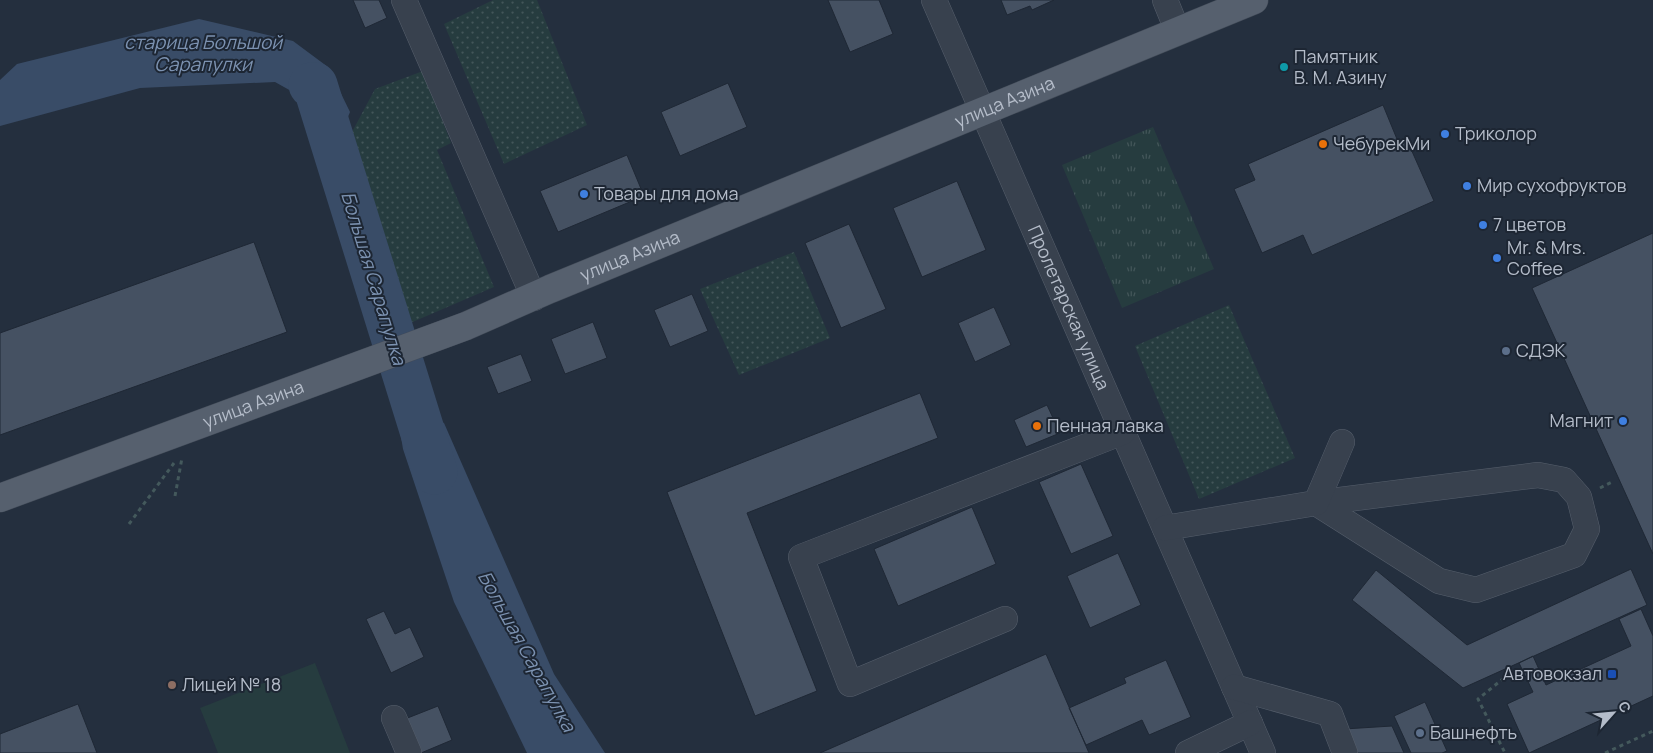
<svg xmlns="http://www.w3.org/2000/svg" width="1653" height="753" font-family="Manrope,sans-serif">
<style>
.grass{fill:url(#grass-dots)}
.park{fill:url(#park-tufts)}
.garden{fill:#263c3f}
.water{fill:#394c67}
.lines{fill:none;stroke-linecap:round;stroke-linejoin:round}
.river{stroke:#394c67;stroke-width:45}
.building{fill:#455162;stroke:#1f2835}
.minor-casing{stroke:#565f6c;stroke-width:26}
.major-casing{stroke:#414a57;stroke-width:29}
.path{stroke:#44595c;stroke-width:3;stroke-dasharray:4 4;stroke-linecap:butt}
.minor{stroke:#38414e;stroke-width:25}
.major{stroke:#56606e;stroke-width:28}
.culture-dot{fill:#0f9aa8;stroke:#1d2633;stroke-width:2}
.shop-dot{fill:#3f7fe0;stroke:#1d2633;stroke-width:2}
.food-dot{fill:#e8710a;stroke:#1d2633;stroke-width:2}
.service-dot{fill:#5c6f8a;stroke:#1d2633;stroke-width:2}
.transit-dot{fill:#1a4fb4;stroke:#1d2633;stroke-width:2}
.education-dot{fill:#8d6e63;stroke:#1d2633;stroke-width:2}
.labels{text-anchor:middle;stroke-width:4;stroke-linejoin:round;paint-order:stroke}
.poi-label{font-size:18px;fill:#b4bcc9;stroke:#1d2633;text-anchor:start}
.street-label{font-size:18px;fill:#b4bcc9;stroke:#1d2633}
.water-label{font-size:19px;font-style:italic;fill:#7c92b1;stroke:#1d2633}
</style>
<defs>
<pattern id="grass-dots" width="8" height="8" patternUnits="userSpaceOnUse" patternTransform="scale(1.25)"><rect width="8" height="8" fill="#263c3f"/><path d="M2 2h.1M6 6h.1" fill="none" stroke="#435659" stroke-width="1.8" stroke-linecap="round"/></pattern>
<pattern id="park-tufts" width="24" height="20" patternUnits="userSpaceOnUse" patternTransform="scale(1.25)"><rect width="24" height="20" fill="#263c3f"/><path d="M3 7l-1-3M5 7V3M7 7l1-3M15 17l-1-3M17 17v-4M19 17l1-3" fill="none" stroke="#435659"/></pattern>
</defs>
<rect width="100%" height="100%" fill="#242f3e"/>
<!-- grass -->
<path class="grass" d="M493,0h44l50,125 -83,39 -60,-140z
M423,71l28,72 -14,7 57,137 -93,40 -57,-180 31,-58z
M794,252l36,86 -91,37 -39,-86z
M1229,305l66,153 -96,41 -64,-153z"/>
<!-- park -->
<path class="park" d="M1153,127l61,142 -92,39 -60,-143z"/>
<!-- garden -->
<path class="garden" d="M315,663l35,90h-132l-18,-45z"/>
<!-- water -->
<path class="water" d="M199,19l94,22 35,26 22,45 -11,27 -19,3 -11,-41 -34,-19 -135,6 -140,38v-46l17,-16z
M396,407l48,16 110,251 51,79h-78l-73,-151 -51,-153z"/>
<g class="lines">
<!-- river -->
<path class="river" d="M311,85h4l120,387"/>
</g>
<!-- building -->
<path class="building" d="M353,0h26l8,18 -22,10z
M828,0h51l14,34 -43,18z
M1001,0h53l-22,10 -2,-4 -23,9z
M728,83l19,44 -67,29 -19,-44z
M1383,105l16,39 8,-4 27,61 -122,54 -9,-20 -41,18 -28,-64 21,-9 -7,-16z
M627,155l17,41 -86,36 -18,-41z
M957,181l29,69 -64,27 -29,-69z
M849,224l37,85 -45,19 -36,-85z
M1653,233v321l-121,-266z
M254,242l33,90 -287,103v-102z
M692,294l16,37 -38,16 -16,-37z
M994,307l17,38 -36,17 -17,-39z
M593,322l14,36 -42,16 -14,-35z
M521,354l11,27 -34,13 -11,-27z
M920,393l18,45 -191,75 70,178 -62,25 -88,-224z
M1047,405l13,28 -34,14 -12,-27z
M1081,464l32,72 -42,18 -32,-72z
M972,507l24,57 -98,42 -24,-57z
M1118,553l23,52 -51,23 -23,-52z
M1631,569l16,36 -184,83 -111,-88 24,-30 91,75z
M1641,609l12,27v60l-124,57 -22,-49 26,-12 -14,-29 14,-7 13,29 85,-39 -12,-27z
M384,611l11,23 15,-7 14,30 -33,16 -25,-54z
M1046,654l43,99h-269z
M1166,660l25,57 -42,18 -7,-15 -56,25 -17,-37 57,-25 -2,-5z
M1425,702l22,49 -5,2h-31l-17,-37z
M78,704l19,49h-97v-19z
M438,706l14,34 -31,13 -16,-34z
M1392,726l12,27h-50l-10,-24z"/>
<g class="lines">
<defs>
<g id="minor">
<path d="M404,0l130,298"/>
<path id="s1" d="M934,0l329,753"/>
<path d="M1165,0l13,32"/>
<path d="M1538,475l26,5 15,17 8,32 -13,26 -98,35 -37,-9 -123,-78z"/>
<path d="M1165,528l151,-25 26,-61"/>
<path d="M1005,619l-155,65 -49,-127 322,-125"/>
<path d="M1234,687l96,27 15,39"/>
<path d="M394,718l15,35"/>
<path d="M1188,753l62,-30"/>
</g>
<g id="major">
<path id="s2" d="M0,498l466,-172 84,-37 704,-289"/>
</g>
</defs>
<!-- minor casing -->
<use href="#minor" class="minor-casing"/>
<!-- major casing -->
<use href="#major" class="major-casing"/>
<!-- path -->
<path class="path" d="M1600,488l14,-7
M175,496l7,-38
M129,524l45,-61
M1504,678l-26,21 27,54
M1605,753l48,-22"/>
<!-- minor -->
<use href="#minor" class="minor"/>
<!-- major -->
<use href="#major" class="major"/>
</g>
<!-- markers -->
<circle class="culture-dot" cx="1284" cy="67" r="5"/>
<g class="shop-dot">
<circle cx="1445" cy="134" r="5"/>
<circle cx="1467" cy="186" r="5"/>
<circle cx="584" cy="194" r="5"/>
<circle cx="1483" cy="225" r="5"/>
<circle cx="1497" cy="258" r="5"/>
<circle cx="1623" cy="421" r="5"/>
</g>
<g class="food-dot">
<circle cx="1323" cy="144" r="5"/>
<circle cx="1037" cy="426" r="5"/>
</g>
<g class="service-dot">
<circle cx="1506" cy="351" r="5"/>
<circle cx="1420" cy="733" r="5"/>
</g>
<rect class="transit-dot" x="1607" y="669" width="10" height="10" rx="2.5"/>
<circle class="education-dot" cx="172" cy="685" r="5"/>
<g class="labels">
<!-- poi labels -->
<g class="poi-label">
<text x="1294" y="63">Памятник<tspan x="1294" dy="21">В. М. Азину</tspan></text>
<text x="1455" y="140">Триколор</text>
<text x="1333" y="150">ЧебурекМи</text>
<text x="1477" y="192">Мир сухофруктов</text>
<text x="594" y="200">Товары для дома</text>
<text x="1493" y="231">7 цветов</text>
<text x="1507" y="254">Mr. &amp; Mrs.<tspan x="1507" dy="21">Coffee</tspan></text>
<text x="1516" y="357">СДЭК</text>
<text x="1613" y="427" text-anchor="end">Магнит</text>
<text x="1047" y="432">Пенная лавка</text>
<text x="1602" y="680" text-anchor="end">Автовокзал</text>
<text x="182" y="691">Лицей № 18</text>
<text x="1430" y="739">Башнефть</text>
</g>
<!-- street labels -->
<g class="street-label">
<text dy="6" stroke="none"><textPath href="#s2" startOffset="1080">улица Азина</textPath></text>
<text dy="6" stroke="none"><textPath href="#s2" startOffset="675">улица Азина</textPath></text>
<text dy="6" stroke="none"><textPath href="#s1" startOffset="336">Пролетарская улица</textPath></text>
<text dy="6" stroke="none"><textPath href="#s2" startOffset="270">улица Азина</textPath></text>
</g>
<!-- water labels -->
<g class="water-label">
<text x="203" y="49">старица Большой<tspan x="203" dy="22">Сарапулки</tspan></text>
<text transform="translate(374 278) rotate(73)" y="7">Большая Сарапулка</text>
<text transform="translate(527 651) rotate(61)" y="7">Большая Сарапулка</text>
</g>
</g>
<!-- north arrow -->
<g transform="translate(1613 713) rotate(63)" stroke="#1d2633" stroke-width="4" paint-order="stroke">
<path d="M0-4L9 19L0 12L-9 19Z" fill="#b4bcc9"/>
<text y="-8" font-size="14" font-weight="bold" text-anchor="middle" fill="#b4bcc9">С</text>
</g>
</svg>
